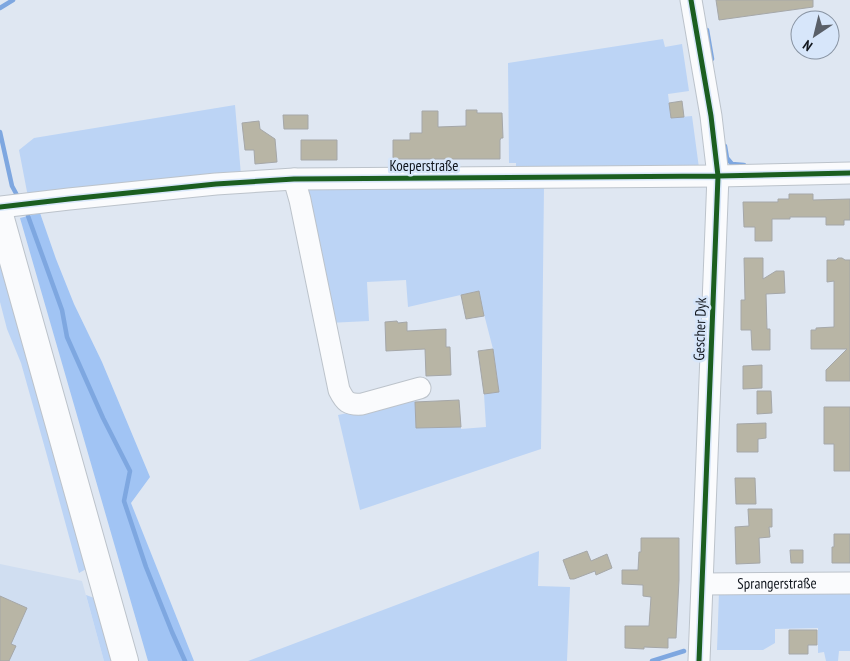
<svg xmlns="http://www.w3.org/2000/svg" width="850" height="661" font-family="'PT Sans Narrow',sans-serif">
<style>
.built{fill:#d0def1}
.green{fill:#bcd4f5}
.forest{fill:#a1c4f4}
.lines{fill:none;stroke-linecap:round;stroke-linejoin:round}
.stream{stroke:#7ea7e0;stroke-width:4.5}
.building{fill:#b8b5a5;stroke:#a5a7a8}
.minor-casing{stroke:#bcc3cb;stroke-width:23}
.major-casing{stroke:#bcc3cb;stroke-width:28}
.minor{stroke:#fafbfd;stroke-width:21}
.major{stroke:#fafbfd;stroke-width:26}
.cycleway-casing{stroke:#d7e6fa;stroke-width:8}
.cycleway{stroke:#1b5e20;stroke-width:5}
.labels{text-anchor:middle;stroke-width:5;stroke-linejoin:round;paint-order:stroke}
.street-label{font-size:15px;fill:#11161d;stroke:#d7e6fa}
</style>
<rect width="100%" height="100%" fill="#dfe7f2"/>
<!-- built -->
<path class="built" d="M0,564l82,17 22,80h-104z"/>
<!-- green -->
<path class="green" d="M663,39l2,8 17,-3 7,47 -21,3 3,24 21,-2 7,52 -183,1v-6h-7l-1,-100z
M235,105l6,70 -213,22 -9,-47 15,-12z
M544,186l-3,263 -181,61 -22,-95 69,-14h8l1,27 45,-1v2l25,-2 -2,-33 15,-2 -6,-43 -15,-58 -70,16 -2,-27 -39,2 2,39 -41,2 -27,-136z
M0,258l88,310 -9,5 -33,-121 -25,-89 -14,-34 -7,-27z
M539,551l-1,35 32,1 -3,74h-319z
M850,591v60h-11l-1,10h-12l-2,-9 -6,1v-25l-43,1v14l-12,7h-46l2,-58z
M86,595l11,4 18,62h-11z"/>
<!-- forest -->
<path class="forest" d="M40,213l16,46 18,45 28,58 48,115 -19,26 63,158h-46l-128,-443z"/>
<g class="lines">
<!-- stream -->
<path class="stream" d="M0,8l13,-8
M707,30l5,29
M0,132l12,54 6,11
M725,146l2,12 5,6 12,1
M28,216l34,94 5,27 36,81 27,53 -6,30 22,66 26,65 13,29
M652,661l32,-10"/>
</g>
<!-- building -->
<path class="building" d="M716,0h97v7l-94,13z
M682,101l2,16 -13,1 -2,-15z
M466,110h11v3h25l1,25h-2l-1,2v19h-107v-19h17v-7h12v-22h16v16l28,-1z
M283,115h25v14h-24z
M259,121l1,8 15,10 2,23 -22,2 -1,-14h-9l-3,-27z
M301,140h36v20h-36z
M789,194h24v6l37,-1v21h-6v5h-18v-8h-36v2h-18v22h-17v-14h-11l-1,-25h35v-3h11z
M744,258h19v21l13,-8h8l1,22 -19,1 1,35h3v21h-18l-1,-20h-10v-30h4z
M838,258h4l3,2h5v121h-24v-11l21,-21h-36v-19h5v-2l18,-1v-46l-7,1v-22h9z
M479,291l5,25 -18,3 -5,-24z
M397,321l1,2 9,-1v9l39,-2v18h4l1,28 -25,1 -1,-27 -39,2 -1,-29z
M493,349l6,43 -15,2 -6,-43z
M762,365v23l-19,1v-23z
M757,391h14l1,22 -15,1z
M459,400l2,27 -45,1 -1,-26z
M824,407h26v64h-16v-27h-10z
M766,423v15l-8,1v13h-21v-28z
M735,478h20l1,26h-20z
M748,509h24v18h-3l1,10 -11,1 1,25 -24,1 -1,-37 14,-1z
M834,534h16v29h-18v-16h2z
M641,538h38v42l-3,58h-8v10l-24,-1v2l-19,-1v-22h24l2,-29 -8,-1v-11l-21,-1v-14h16l1,-18h2z
M790,550h13v13h-12z
M587,551l4,10 16,-7 5,14 -16,7 -1,-4 -21,8h-4l-7,-19z
M0,596l27,12 -16,36 5,2 -7,15h-9z
M789,630h28v15h-9v9h-19z"/>
<g class="lines">
<defs>
<g id="minor">
<path d="M691,0l20,116 7,60 -19,485"/>
<path d="M294,179l6,21 39,190c6,12 9,15 23,14l58,-16"/>
<path d="M0,207l69,-8 147,-15 78,-5 424,-3 132,-3"/>
<path id="s1" d="M703,584l147,-1"/>
</g>
<path id="major" d="M0,215l125,446"/>
</defs>
<!-- minor casing -->
<use href="#minor" class="minor-casing"/>
<!-- major casing -->
<use href="#major" class="major-casing"/>
<!-- minor -->
<use href="#minor" class="minor"/>
<!-- major -->
<use href="#major" class="major"/>
<defs>
<path id="cycleway" d="M691,0l20,116 7,60 -19,485
M0,207l69,-8 147,-15 78,-5 424,-3 132,-3"/>
</defs>
<!-- cycleway casing -->
<use href="#cycleway" class="cycleway-casing"/>
<!-- cycleway -->
<use href="#cycleway" class="cycleway"/>
</g>
<g class="labels">
<!-- street labels -->
<g class="street-label">
<text x="424" y="171">Koeperstraße</text>
<text transform="translate(700 329) rotate(-88)" y="5">Gescher Dyk</text>
<text dy="5" stroke="none"><textPath href="#s1" startOffset="74">Sprangerstraße</textPath></text>
</g>
</g>
<!-- north arrow -->
<g transform="translate(815 35) rotate(215)"><circle r="24" fill="#d7e6fa" stroke="#8893a2"/>
<path d="M0-4L9 19L0 12L-9 19Z" fill="#595f68"/>
<text y="-8" font-size="14" font-weight="bold" text-anchor="middle" fill="#11161d">N</text>
</g>
</svg>
